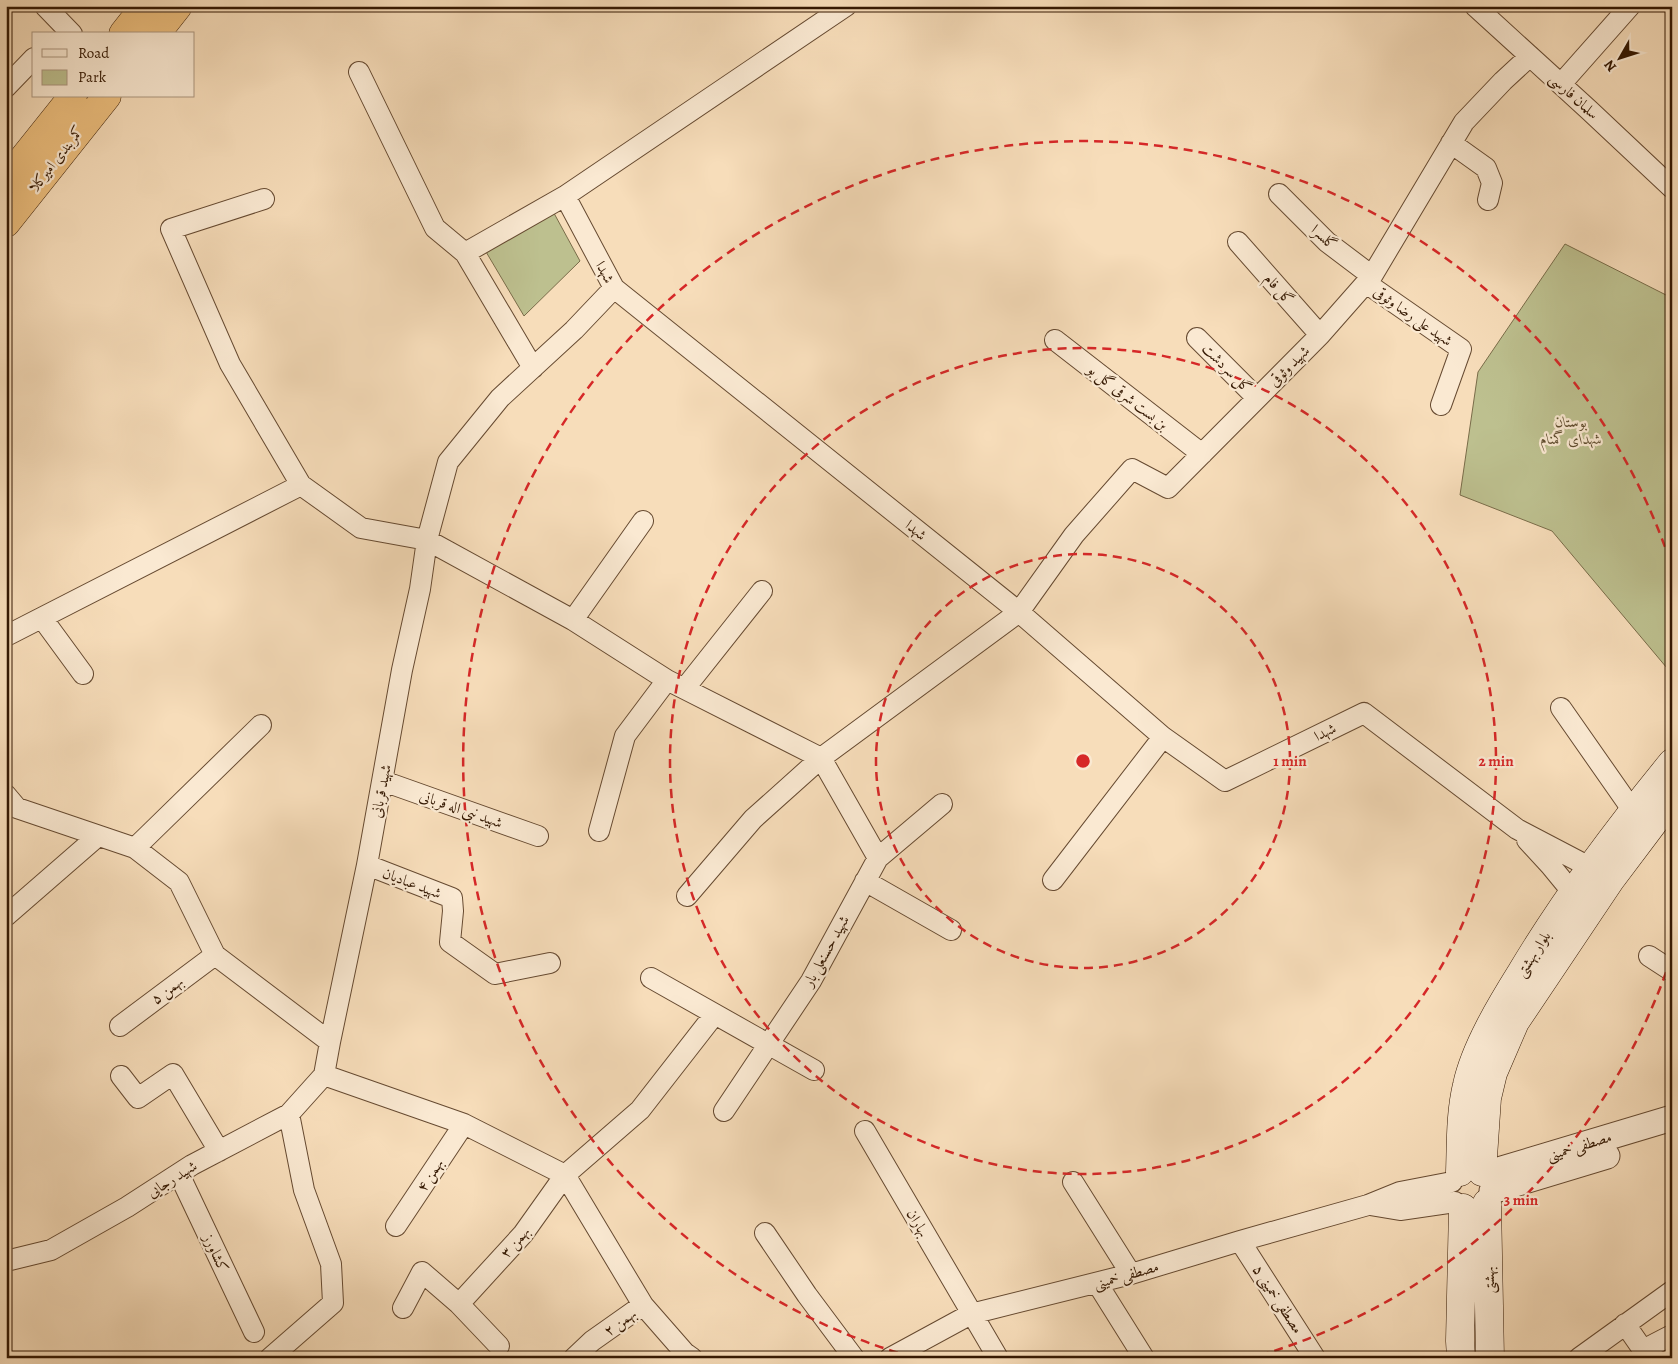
<svg xmlns="http://www.w3.org/2000/svg" width="1678" height="1364" font-family="Alegreya,Amiri,serif">
<style>
.green{fill:#bdc08f;stroke:#796c49}
.lines{fill:none;stroke-linecap:round;stroke-linejoin:round}
.minor-casing{stroke:#664a31;stroke-width:22}
.tertiary-casing{stroke:#664a31;stroke-width:27}
.secondary-casing{stroke:#351903;stroke-width:29}
.trunk-casing{stroke:#351903;stroke-width:29}
.minor{stroke:#fae9d2;stroke-width:20}
.tertiary{stroke:#fae9d2;stroke-width:25}
.secondary{stroke:#fae9d2;stroke-width:28}
.trunk{stroke:#ecbe7d;stroke-width:28}
.ring{fill:none;stroke:#d62828;stroke-width:2.5;stroke-dasharray:9 6}
.labels{text-anchor:middle;stroke-width:4.5;stroke-linejoin:round;paint-order:stroke}
.street-label{font-size:15px;fill:#351903;stroke:#fae9d2}
.park-label{font-size:15px;font-style:italic;fill:#5e4b2d;stroke:#fae9d2}
.centre{fill:#d62828;stroke:#fae9d2;stroke-width:2.5}
.ring-label{font-size:15px;text-anchor:middle;font-weight:bold;fill:#d62828;stroke:#fae9d2;stroke-width:4.5;stroke-linejoin:round;paint-order:stroke}
</style>
<rect width="100%" height="100%" fill="#f7ddba"/>
<filter id="stains"><feTurbulence type="fractalNoise" baseFrequency=".004" numOctaves="4"/><feColorMatrix values="0 0 0 0 .2 0 0 0 0 .09 0 0 0 0 .02 0 0 0 .5 -.17"/></filter>
<radialGradient id="worn" r=".72"><stop offset=".6" stop-color="#630" stop-opacity="0"/><stop offset="1" stop-color="#630" stop-opacity=".3"/></radialGradient>
<!-- green -->
<path class="green" d="M549,204l31,57 -56,55 -45,-76z
M1565,244l107,54v376l-120,-143 -92,-36 18,-123z"/>
<g class="lines">
<defs>
<path id="minor" d="M45,6l27,28
M846,6l-281,190 49,92 405,324 144,125 62,44 139,-68 153,116 84,44
M1475,6l114,104 83,78
M359,72l76,156 30,25 100,-57
M1561,84l69,-78
M6,87l28,-29
M1451,143l35,25 6,15 -4,17
M1279,194l48,48 45,34
M264,199l-93,30 59,135 71,121
M1238,242l82,93
M465,253l68,115
M1366,283l95,66 -20,56
M1197,338l60,60
M1055,340l147,114
M42,618l41,56
M573,620l70,-99
M6,636l295,-151 60,43 66,12 146,80 94,60 154,78 198,-146 55,-77 58,-66 36,19 152,-153 52,-59 92,-154 39,-41 27,-25
M685,688l77,-97
M1561,708l72,103
M383,781l155,55
M6,795l11,13 118,40 44,34 36,73 115,87 -6,33 140,49 101,51 78,130 42,48 7,5
M599,831l26,-95 42,-56
M1527,840l23,25 23,28 10,7
M135,848l126,-123
M367,865l85,33 1,13 -3,31 45,32 55,-11
M1053,880l110,-143
M865,881l86,49
M687,896l66,-77 68,-61 57,100
M6,916l92,-80
M1649,956l23,15
M651,978l163,92
M120,1026l95,-71
M330,1042l37,-177 35,-195 18,-81 7,-49 21,-78 52,-64 74,-68 40,-42
M121,1076l17,22 35,-24 46,77
M724,1111l87,-130 67,-123 64,-54
M865,1131l133,227
M179,1174l75,158
M1073,1182l58,92
M1370,1205l30,5 55,-8
M396,1226l68,-102
M765,1233l42,62 47,63
M1240,1241l75,117
M6,1261l45,-11 76,-43 65,-42 97,-51 35,-39
M1097,1283l47,75
M459,1304l64,-70 42,-59 75,-65 74,-95
M403,1308l19,-36 37,32 40,42
M1625,1324l18,26 29,-15
M270,1358l63,-55 -2,-39 -27,-74 -15,-76
M574,1358l18,-17 51,-36
M890,1358l81,-44 160,-40 109,-33 128,-36 32,-13 52,-10
M1579,1358l93,-67"/>
<path id="tertiary" d="M1485,1174l187,-56
M1492,1191l115,-35"/>
<path id="secondary" d="M1460,1172c1,-28 0,-58 7,-87 8,-37 34,-80 54,-112 44,-74 96,-143 151,-210
M1482,1172l5,-74 6,-25 22,-51 96,-143 61,-81
M1487,1203l3,155
M1461,1358l-1,-17 3,-133"/>
<path id="trunk" d="M123,34l22,-28
M156,34l22,-28
M6,180l67,-84
M6,223l101,-127"/>
</defs>
<!-- minor casing -->
<use href="#minor" class="minor-casing"/>
<!-- tertiary casing -->
<use href="#tertiary" class="tertiary-casing"/>
<!-- secondary casing -->
<use href="#secondary" class="secondary-casing"/>
<!-- trunk casing -->
<use href="#trunk" class="trunk-casing"/>
<!-- minor -->
<use href="#minor" class="minor"/>
<!-- tertiary -->
<use href="#tertiary" class="tertiary"/>
<!-- secondary -->
<use href="#secondary" class="secondary"/>
<!-- trunk -->
<use href="#trunk" class="trunk"/>
</g>
<!-- distance rings -->
<g class="ring">
<circle cx="1083" cy="761" r="207"/>
<circle cx="1083" cy="761" r="413"/>
<path d="M1671 958A620 620 0 0 1 1254 1357M912 1357A620 620 0 1 1 1671 564"/>
</g>
<g class="labels">
<!-- street labels -->
<g class="street-label">
<text transform="translate(1574 96) rotate(42)" y="5">سلمان فارسی</text>
<text transform="translate(56 159) rotate(-52)" y="5">کمربندی امیرکلا</text>
<text transform="translate(1324 237) rotate(42)" y="5">گلسرا</text>
<text transform="translate(605 272) rotate(62)" y="5">شهدا</text>
<text transform="translate(1279 289) rotate(49)" y="5">گل فام</text>
<text transform="translate(1413 316) rotate(35)" y="5">شهید علی رضا وثوقی</text>
<text transform="translate(1289 366) rotate(-45)" y="5">شهید وثوقی</text>
<text transform="translate(1227 368) rotate(45)" y="5">گل سردشت</text>
<text transform="translate(1128 397) rotate(38)" y="5">بن بست شرقی گل بو</text>
<text transform="translate(916 530) rotate(39)" y="5">شهدا</text>
<text transform="translate(1325 732) rotate(-26)" y="5">شهدا</text>
<text transform="translate(381 791) rotate(-79)" y="5">شهید قربانی</text>
<text transform="translate(461 809) rotate(19)" y="5">شهید نبی اله قربانی</text>
<text transform="translate(412 883) rotate(21)" y="5">شهید عبادیان</text>
<text transform="translate(826 951) rotate(-61)" y="5">شهید حسنعلی بار</text>
<text transform="translate(1533 954) rotate(-57)" y="5">بلوار بهشتی</text>
<text transform="translate(167 990) rotate(-37)" y="5">بهمن ۵</text>
<text transform="translate(1579 1146) rotate(-17)" y="5">مصطفی خمینی</text>
<text transform="translate(430 1175) rotate(-57)" y="5">بهمن ۴</text>
<text transform="translate(172 1179) rotate(-32)" y="5">شهید رجایی</text>
<text transform="translate(918 1223) rotate(60)" y="5">بهاران</text>
<text transform="translate(515 1242) rotate(-49)" y="5">بهمن ۳</text>
<text transform="translate(216 1253) rotate(65)" y="5">کشاورز</text>
<text transform="translate(1126 1275) rotate(-16)" y="5">مصطفی خمینی</text>
<text transform="translate(1489 1280) rotate(-91)" y="5">بهشتی</text>
<text transform="translate(1278 1299) rotate(57)" y="5">مصطفی خمینی ۵</text>
<text transform="translate(620 1322) rotate(-35)" y="5">بهمن ۲</text>
</g>
<!-- park labels -->
<g class="park-label">
<text x="1571" y="427">بوستان<tspan x="1571" dy="17">شهدای گمنام</tspan></text>
</g>
</g>
<circle cx="1083" cy="761" r="8" class="centre"/>
<g class="ring-label">
<text x="1290" y="766">1 min</text>
<text x="1496" y="766">2 min</text>
<text x="1521" y="1205">3 min</text>
</g>
<!-- margin -->
<rect width="1678" height="1364" fill="none" stroke="#f7ddba" stroke-width="25"/>
<rect x="8" y="8" width="1663" height="1349" fill="none" stroke="#351903" stroke-width="2.5"/>
<rect x="12" y="12" width="1653" height="1339" fill="none" stroke="#351903"/>
<!-- legend -->
<rect x="32" y="32" width="162" height="65" fill="#fae9d2" stroke="#ab967f"/>
<rect x="42" y="49" width="25" height="8" fill="#fae9d2" stroke="#ab967f"/>
<text x="78" y="58" font-size="15" fill="#351903">Road</text>
<rect x="42" y="70" width="25" height="15" fill="#bdc08f" stroke="#ab967f"/>
<text x="78" y="82" font-size="15" fill="#351903">Park</text>
<!-- north arrow -->
<g transform="translate(1620 58) rotate(231)" stroke="#fae9d2" stroke-width="4" paint-order="stroke">
<path d="M0-4L9 19L0 12L-9 19Z" fill="#351903"/>
<text y="-8" font-size="14" font-weight="bold" text-anchor="middle" fill="#351903">N</text>
</g>
<rect width="100%" height="100%" filter="url(#stains)"/>
<rect width="100%" height="100%" fill="url(#worn)"/>
</svg>
